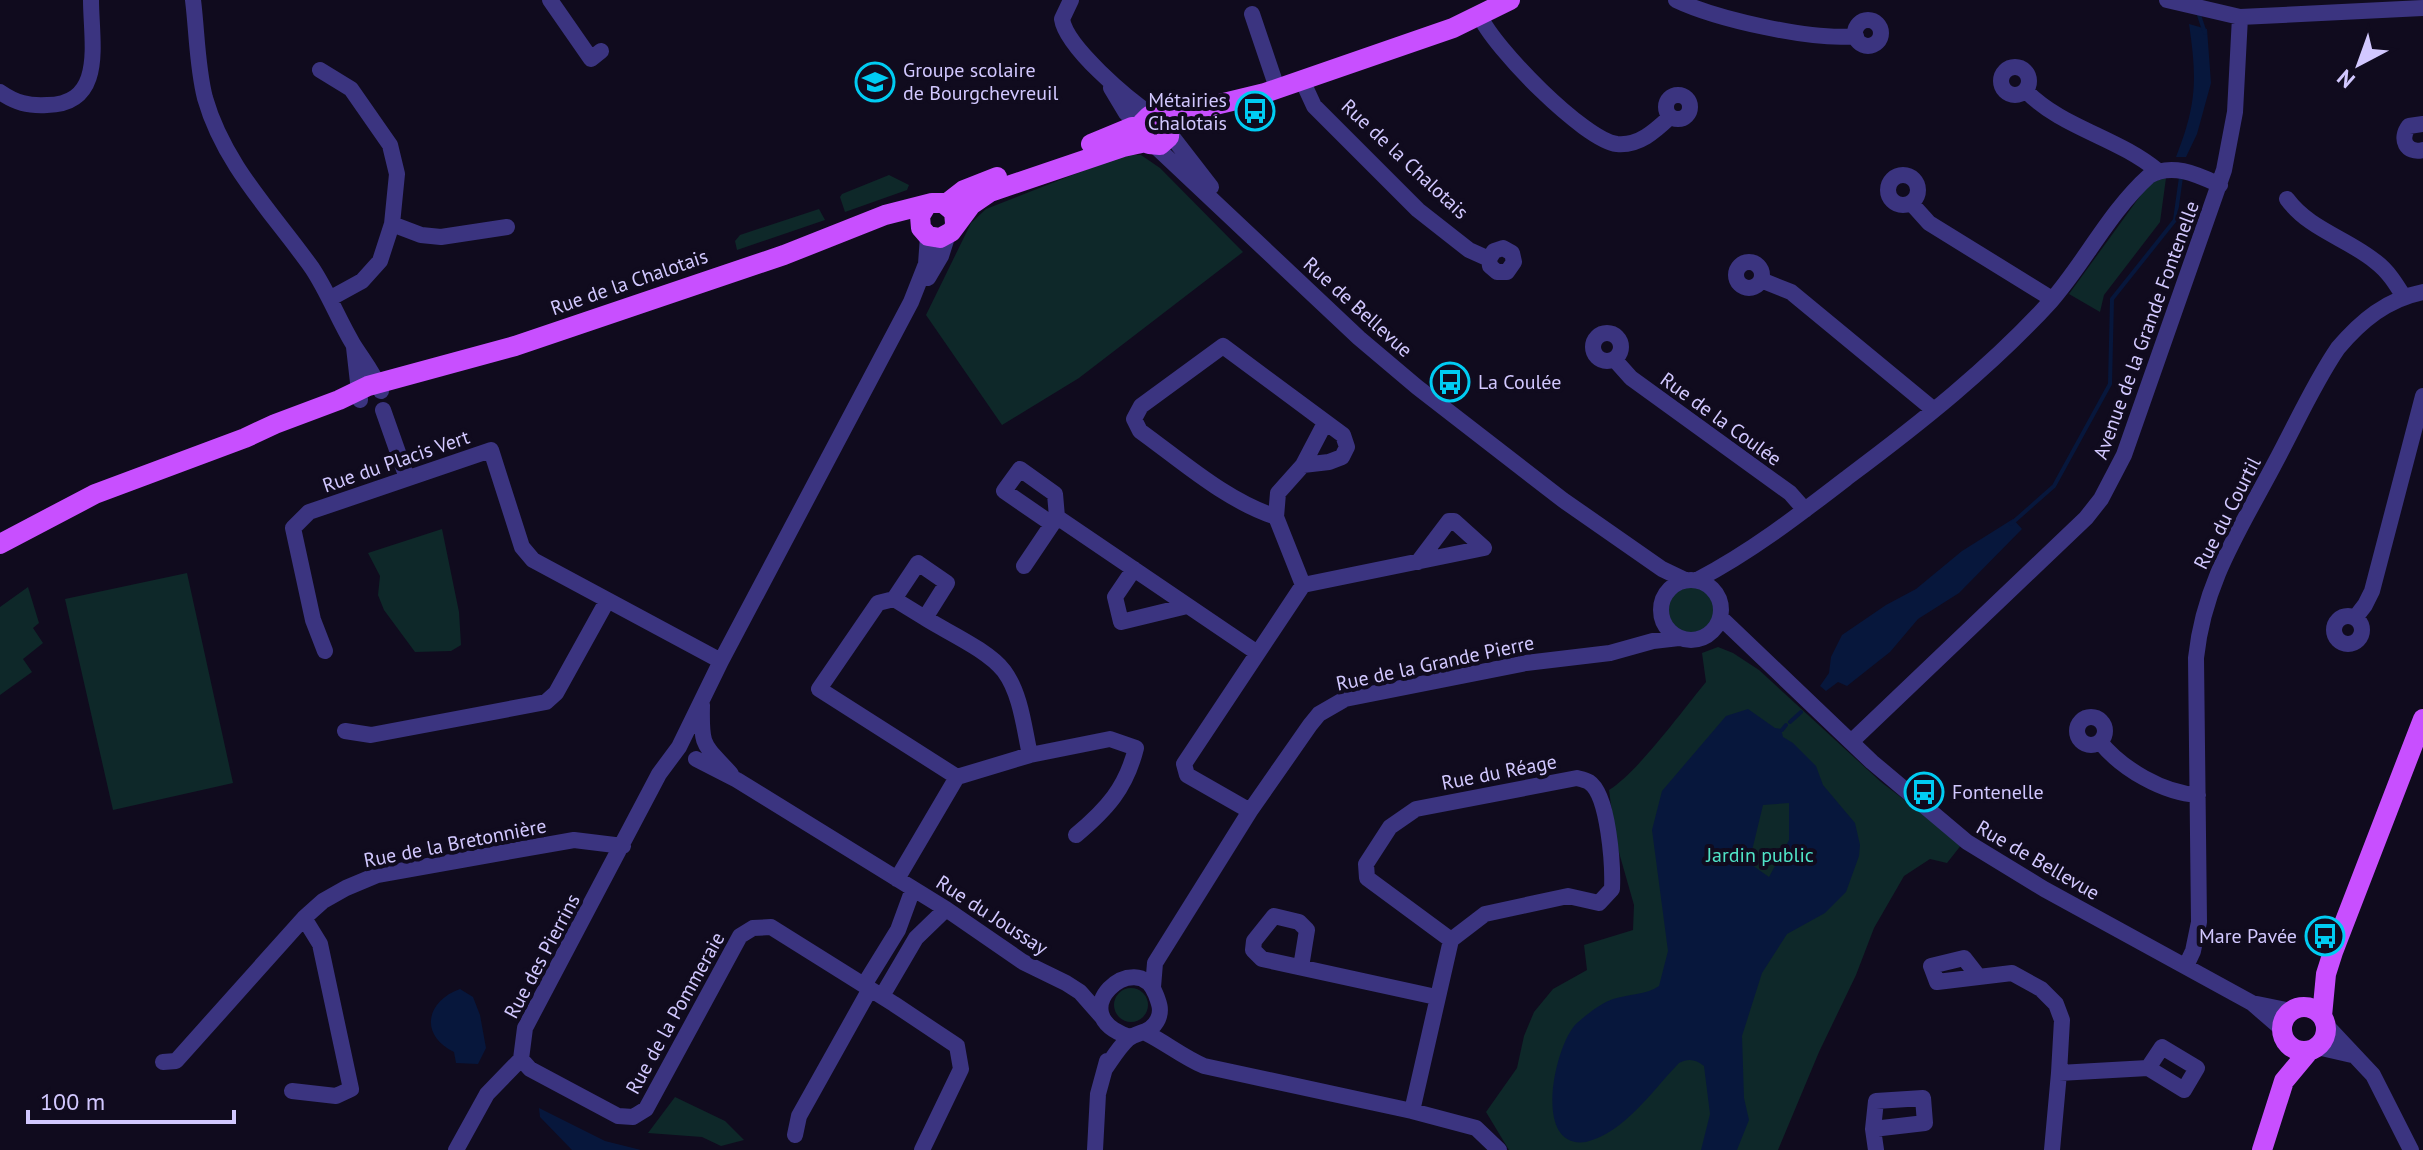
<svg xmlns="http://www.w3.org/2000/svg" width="2423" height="1150" font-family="'PT Sans',sans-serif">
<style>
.green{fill:#0e2829}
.water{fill:#07173c;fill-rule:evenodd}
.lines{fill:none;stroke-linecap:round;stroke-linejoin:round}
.stream{stroke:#07173c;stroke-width:4}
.minor{stroke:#3b3480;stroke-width:16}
.major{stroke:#c84fff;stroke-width:20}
.labels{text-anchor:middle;stroke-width:8;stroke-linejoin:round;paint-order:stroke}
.poi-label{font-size:20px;fill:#d2c8ff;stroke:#100b1e;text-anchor:start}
.street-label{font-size:20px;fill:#d2c8ff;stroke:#100b1e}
.park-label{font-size:20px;fill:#50e4c8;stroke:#100b1e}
</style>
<rect width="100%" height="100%" fill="#100b1e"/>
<!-- green -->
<path class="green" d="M1123,155h18l19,13 83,84 -164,126 -77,47 -76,-110 45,-92 15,-14z
M889,175l20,10 -2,5 -62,22 -5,-15 2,-3z
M2166,178l-6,44 -56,73 -4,17 -31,-18 74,-102 9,-10z
M819,209l6,11 -88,30 -2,-9 5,-6z
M442,529l17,83 2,33 -10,6 -36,1 -31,-42 -6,-15 2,-19 -12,-23z
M187,573l46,210 -120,27 -48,-211z
M28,587l11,36 -6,5 10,15 -20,16 9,13 -32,23v-88z
M1668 610a23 23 0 1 1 46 0a23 23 0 1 1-46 0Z
M1718,647l15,6 26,17 122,112 81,62 -15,19 -17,-4 -26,17 -30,52 -18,47 -37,77 -41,98h-269l-23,-38 31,-44 7,-32 10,-24 19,-23 34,-19 -3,-25 49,-15 1,-25 -18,-63 -7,-52c29,-18 73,-79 97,-108l-4,-29z
M1114 1005a17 17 0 1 1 34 0a17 17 0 1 1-34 0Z
M675,1097l50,24 19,19 -23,6 -19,-9 -54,-4z"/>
<!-- water -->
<path class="water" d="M2189,24l18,5 4,54 -14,51 -11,23h-10c21,-53 21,-78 13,-133z
M2013,519l9,10 -63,64 -41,26 -28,33 -43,34 -9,-4 -12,9 -6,-5 9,-13 2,-16 11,-22 44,-30 30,-16 46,-38z
M1748,709l27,19 6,1 2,8 10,6 23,23 7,19 32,38 5,22 -1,11 -13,36 -21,21 -38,21 -25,39 -20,63 2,62 5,22 -12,30h-36l9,-36 -6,-48c-8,-7 -16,-8 -25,-3 -27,28 -54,69 -93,79 -55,8 -31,-99 -9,-119 9,-8 24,-20 36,-24 15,-5 33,-4 46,-13l9,-35 -16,-121 10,-39 64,-75zM1789,803v37l-20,37 -20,-14 14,-58z
M460,989l13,8 7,18 6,33 -8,16 -22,-1 -2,-11c-35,-17 -28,-51 6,-63z
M539,1108l66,33 36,9h-69l-32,-33z"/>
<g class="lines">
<!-- stream -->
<path class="stream" d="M2198,12l7,21
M2011,524l43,-38 56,-102 2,-85 63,-79 6,-43
M1790,722l11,-10
M1782,730l4,-5"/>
<!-- minor -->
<path class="minor" d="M193,0c4,32 4,67 12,98 19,67 68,115 107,170 16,24 26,51 41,76 10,16 21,29 28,47
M550,0l41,59 10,-8
M1071,0l-9,19c4,28 67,81 90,96
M1676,0c40,19 136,41 180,36
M2167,0l73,17 183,-9
M1252,14l25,74
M1480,16c13,31 104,124 137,128 22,2 38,-13 53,-27
M1855 33a13 13 0 1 1 26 0a13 13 0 1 1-26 0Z
M2001 81a14 14 0 1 1 28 0a14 14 0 1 1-28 0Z
M320,70l31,19 39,56 7,29 -5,50 -12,37 -18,20 -31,17
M1302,80l12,26 104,104 51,40 20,9 1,7 7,6h10l7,-10 -2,-9 -9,-5 -9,3 -5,8
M1111,88l15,25 14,13
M2026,91c36,37 91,46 132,80
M0,92c16,11 28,14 47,13 59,-1 44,-63 44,-105
M1666 107a12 12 0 1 1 24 0a12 12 0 1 1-24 0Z
M2423,124l-14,2c-10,13 -3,28 14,24
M1170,134l41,53
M1154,145l205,193 58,49 146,113 99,69 23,11
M1888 190a15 15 0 1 1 30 0a15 15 0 1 1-30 0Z
M2287,199c23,31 60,39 89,63 12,9 20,22 28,35
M1911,203l18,20 123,76
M392,224l29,11 20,2 66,-10
M1736 275a13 13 0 1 1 26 0a13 13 0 1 1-26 0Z
M928,278l13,-22 7,-22
M1761,280l30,12 143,118
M1593 347a14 14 0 1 1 28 0a14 14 0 1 1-28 0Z
M354,347l6,53
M1614,359l17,19 159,115 15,17
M383,410l24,68
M1276,517l2,-24 25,-28 22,-42
M1052,524l-48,-33 16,-22 35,25 2,23
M1024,566l33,-49 199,135
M1134,569l-19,28 6,25 66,-16
M1661 610a30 30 0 1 1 60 0a30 30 0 1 1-60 0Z
M1697,580c54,-28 103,-66 151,-103 71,-53 143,-110 203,-176 34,-39 59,-90 98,-125 23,-14 49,-1 71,9
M1303,585l181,-37 -30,-27h-5l-31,41
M894,599l31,19
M2334 630a14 14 0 1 1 28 0a14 14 0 1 1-28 0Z
M1720,617l152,145 95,80 77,47 208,114 30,26
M2355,618l10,-13 7,-14 51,-195
M325,651l-12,-31 -20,-92 16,-16 182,-62 31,97 11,13 188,101
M702,705c-1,43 1,38 29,69
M2077 731a14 14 0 1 1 28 0a14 14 0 1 1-28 0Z
M345,731l26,4 175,-33 10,-9 51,-92
M1851,742l235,-224 15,-19 23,-44 100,-285 11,-58 5,-95
M2100,742c22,27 63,51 98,53
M696,759l41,21 209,129 77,53 43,21 14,9 23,26
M957,777l-138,-88 59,-86 16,-4 24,-36 29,20 -22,35c22,14 63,32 79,53 17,23 20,57 26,84
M1250,811l-63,-36 -3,-11 119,-179 -27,-68c-51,-17 -93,-55 -136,-86l-6,-12 7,-13 82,-60 120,89 4,12 -5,10 -13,5 -26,3
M897,879l60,-102 73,-22 80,-16 26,9c-10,40 -29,61 -60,87
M2186,966l7,-15 6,-29 -3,-264c8,-77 45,-130 80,-197 20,-37 38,-78 62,-113 23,-27 49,-49 85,-56
M1301,967l6,-37 -8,-8 -25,-6 -20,25 -1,9 9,9 174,38
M1978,976l-14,-18 -33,8 6,16 75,-9 29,16 15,15 6,16 -3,53
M864,985l34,-55 15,-41
M1153,987l2,-24 95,-152 60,-86 9,-11 26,-15 181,-36 84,-10 43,-12 26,-3
M882,996l34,-58 30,-29
M2257,1004l34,7
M2326,1025l47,50 38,75
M1146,1033c20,10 37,24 58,33l208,45 64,17 23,22
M2317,1047l35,8
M521,1059l9,10 88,47 15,1 13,-8 94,-173 13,-8 18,-1 123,77 63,42 4,23 -39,81
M163,1062l13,-1 128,-143 19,-17 23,-13 31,-13 197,-35 49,6
M1105,1069c7,-10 14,-22 23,-30 10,-8 23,-5 30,-20 4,-9 1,-16 -2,-24 -18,-50 -98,19 -26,42
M292,1091l44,5 15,-7 -31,-145 -16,-26
M1412,1111l39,-171 34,-26 83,-18 31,7 13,-14c1,-22 -3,-94 -23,-107 -3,-2 -8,-3 -12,-4l-161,31 -26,18 -24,37 1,14 84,62
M1873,1129l52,-6 -2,-25 -47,3 -3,28 3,21
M795,1135l4,-19 71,-127
M456,1150l31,-56 34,-35 4,-31 134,-254 20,-27 42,-86 190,-359 15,-38 2,-28
M1095,1150l3,-56 9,-33
M2052,1150l7,-77 89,-5 36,22 13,-22 -35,-21 -14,21"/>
<!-- major -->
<path class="major" d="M1163,117l7,7 -1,13 -9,8 -11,-1 -8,-9 1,-12 7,-7 25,-1 91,-22 188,-65 57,-28
M1091,144l41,-17h8
M946,204l18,-14 33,-13
M926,206l-6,10 1,12 7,8 12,2 11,-6 20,-27 19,-13 133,-45 23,-5
M0,544l95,-50 150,-56 30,-14 64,-24 29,-14 147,-40 269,-91 101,-40 47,-12h11l11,9 1,11
M2282 1029a22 22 0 1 1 44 0a22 22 0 1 1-44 0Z
M2322,1016l4,-42 7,-22 90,-233
M2262,1150l22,-69 25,-30"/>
</g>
<!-- icons -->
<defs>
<symbol id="school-ring" viewBox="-11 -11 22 22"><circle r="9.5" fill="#100b1e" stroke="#00ccf3" stroke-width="1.5"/><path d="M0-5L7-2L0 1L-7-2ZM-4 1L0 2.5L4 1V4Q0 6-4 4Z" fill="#00ccf3"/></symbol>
<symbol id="bus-ring" viewBox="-11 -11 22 22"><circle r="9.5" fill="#100b1e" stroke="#00ccf3" stroke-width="1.5"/><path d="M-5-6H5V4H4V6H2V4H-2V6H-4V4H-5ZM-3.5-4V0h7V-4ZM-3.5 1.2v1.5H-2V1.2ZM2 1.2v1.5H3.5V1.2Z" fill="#00ccf3"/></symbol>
</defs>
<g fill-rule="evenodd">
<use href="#school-ring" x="853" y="60" width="44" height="44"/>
<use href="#bus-ring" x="1233" y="89" width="44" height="44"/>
<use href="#bus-ring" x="1428" y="360" width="44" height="44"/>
<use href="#bus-ring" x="1902" y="770" width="44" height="44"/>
<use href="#bus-ring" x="2303" y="914" width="44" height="44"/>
</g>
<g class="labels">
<!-- poi labels -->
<g class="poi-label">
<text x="903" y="77">Groupe scolaire<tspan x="903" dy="23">de Bourgchevreuil</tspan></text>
<text x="1227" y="107" text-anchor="end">Métairies<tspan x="1227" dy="23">Chalotais</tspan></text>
<text x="1478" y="389">La Coulée</text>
<text x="1952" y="799">Fontenelle</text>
<text x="2297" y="943" text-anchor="end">Mare Pavée</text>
</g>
<!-- street labels -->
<g class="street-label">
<text transform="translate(1405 159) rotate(43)" y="7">Rue de la Chalotais</text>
<text transform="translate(629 282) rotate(-19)" y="7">Rue de la Chalotais</text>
<text transform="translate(1358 307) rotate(42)" y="7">Rue de Bellevue</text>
<text transform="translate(2146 330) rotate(-70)" y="7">Avenue de la Grande Fontenelle</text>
<text transform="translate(1721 419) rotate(36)" y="7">Rue de la Coulée</text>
<text transform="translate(396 461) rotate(-19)" y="7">Rue du Placis Vert</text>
<text transform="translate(2227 513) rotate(-63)" y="7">Rue du Courtil</text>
<text transform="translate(1435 663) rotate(-12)" y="7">Rue de la Grande Pierre</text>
<text transform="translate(1499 772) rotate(-11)" y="7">Rue du Réage</text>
<text transform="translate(455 843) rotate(-11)" y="7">Rue de la Bretonnière</text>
<text transform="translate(2038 860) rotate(30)" y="7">Rue de Bellevue</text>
<text transform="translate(992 915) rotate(33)" y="7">Rue du Joussay</text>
<text transform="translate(542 956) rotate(-62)" y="7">Rue des Pierrins</text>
<text transform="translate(675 1013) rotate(-61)" y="7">Rue de la Pommeraie</text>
</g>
<!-- park labels -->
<g class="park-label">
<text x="1760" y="862">Jardin public</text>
</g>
</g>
<!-- north arrow -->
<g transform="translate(2359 64) rotate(221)" stroke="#100b1e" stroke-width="6" paint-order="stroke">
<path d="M0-6L14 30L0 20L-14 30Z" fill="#d2c8ff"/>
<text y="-12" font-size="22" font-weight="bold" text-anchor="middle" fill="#d2c8ff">N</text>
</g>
<!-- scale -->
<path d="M28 1110v12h206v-12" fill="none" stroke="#d2c8ff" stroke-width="4"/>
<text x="40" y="1110" font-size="24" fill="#d2c8ff" stroke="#100b1e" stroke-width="6" paint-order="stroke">100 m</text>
</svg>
